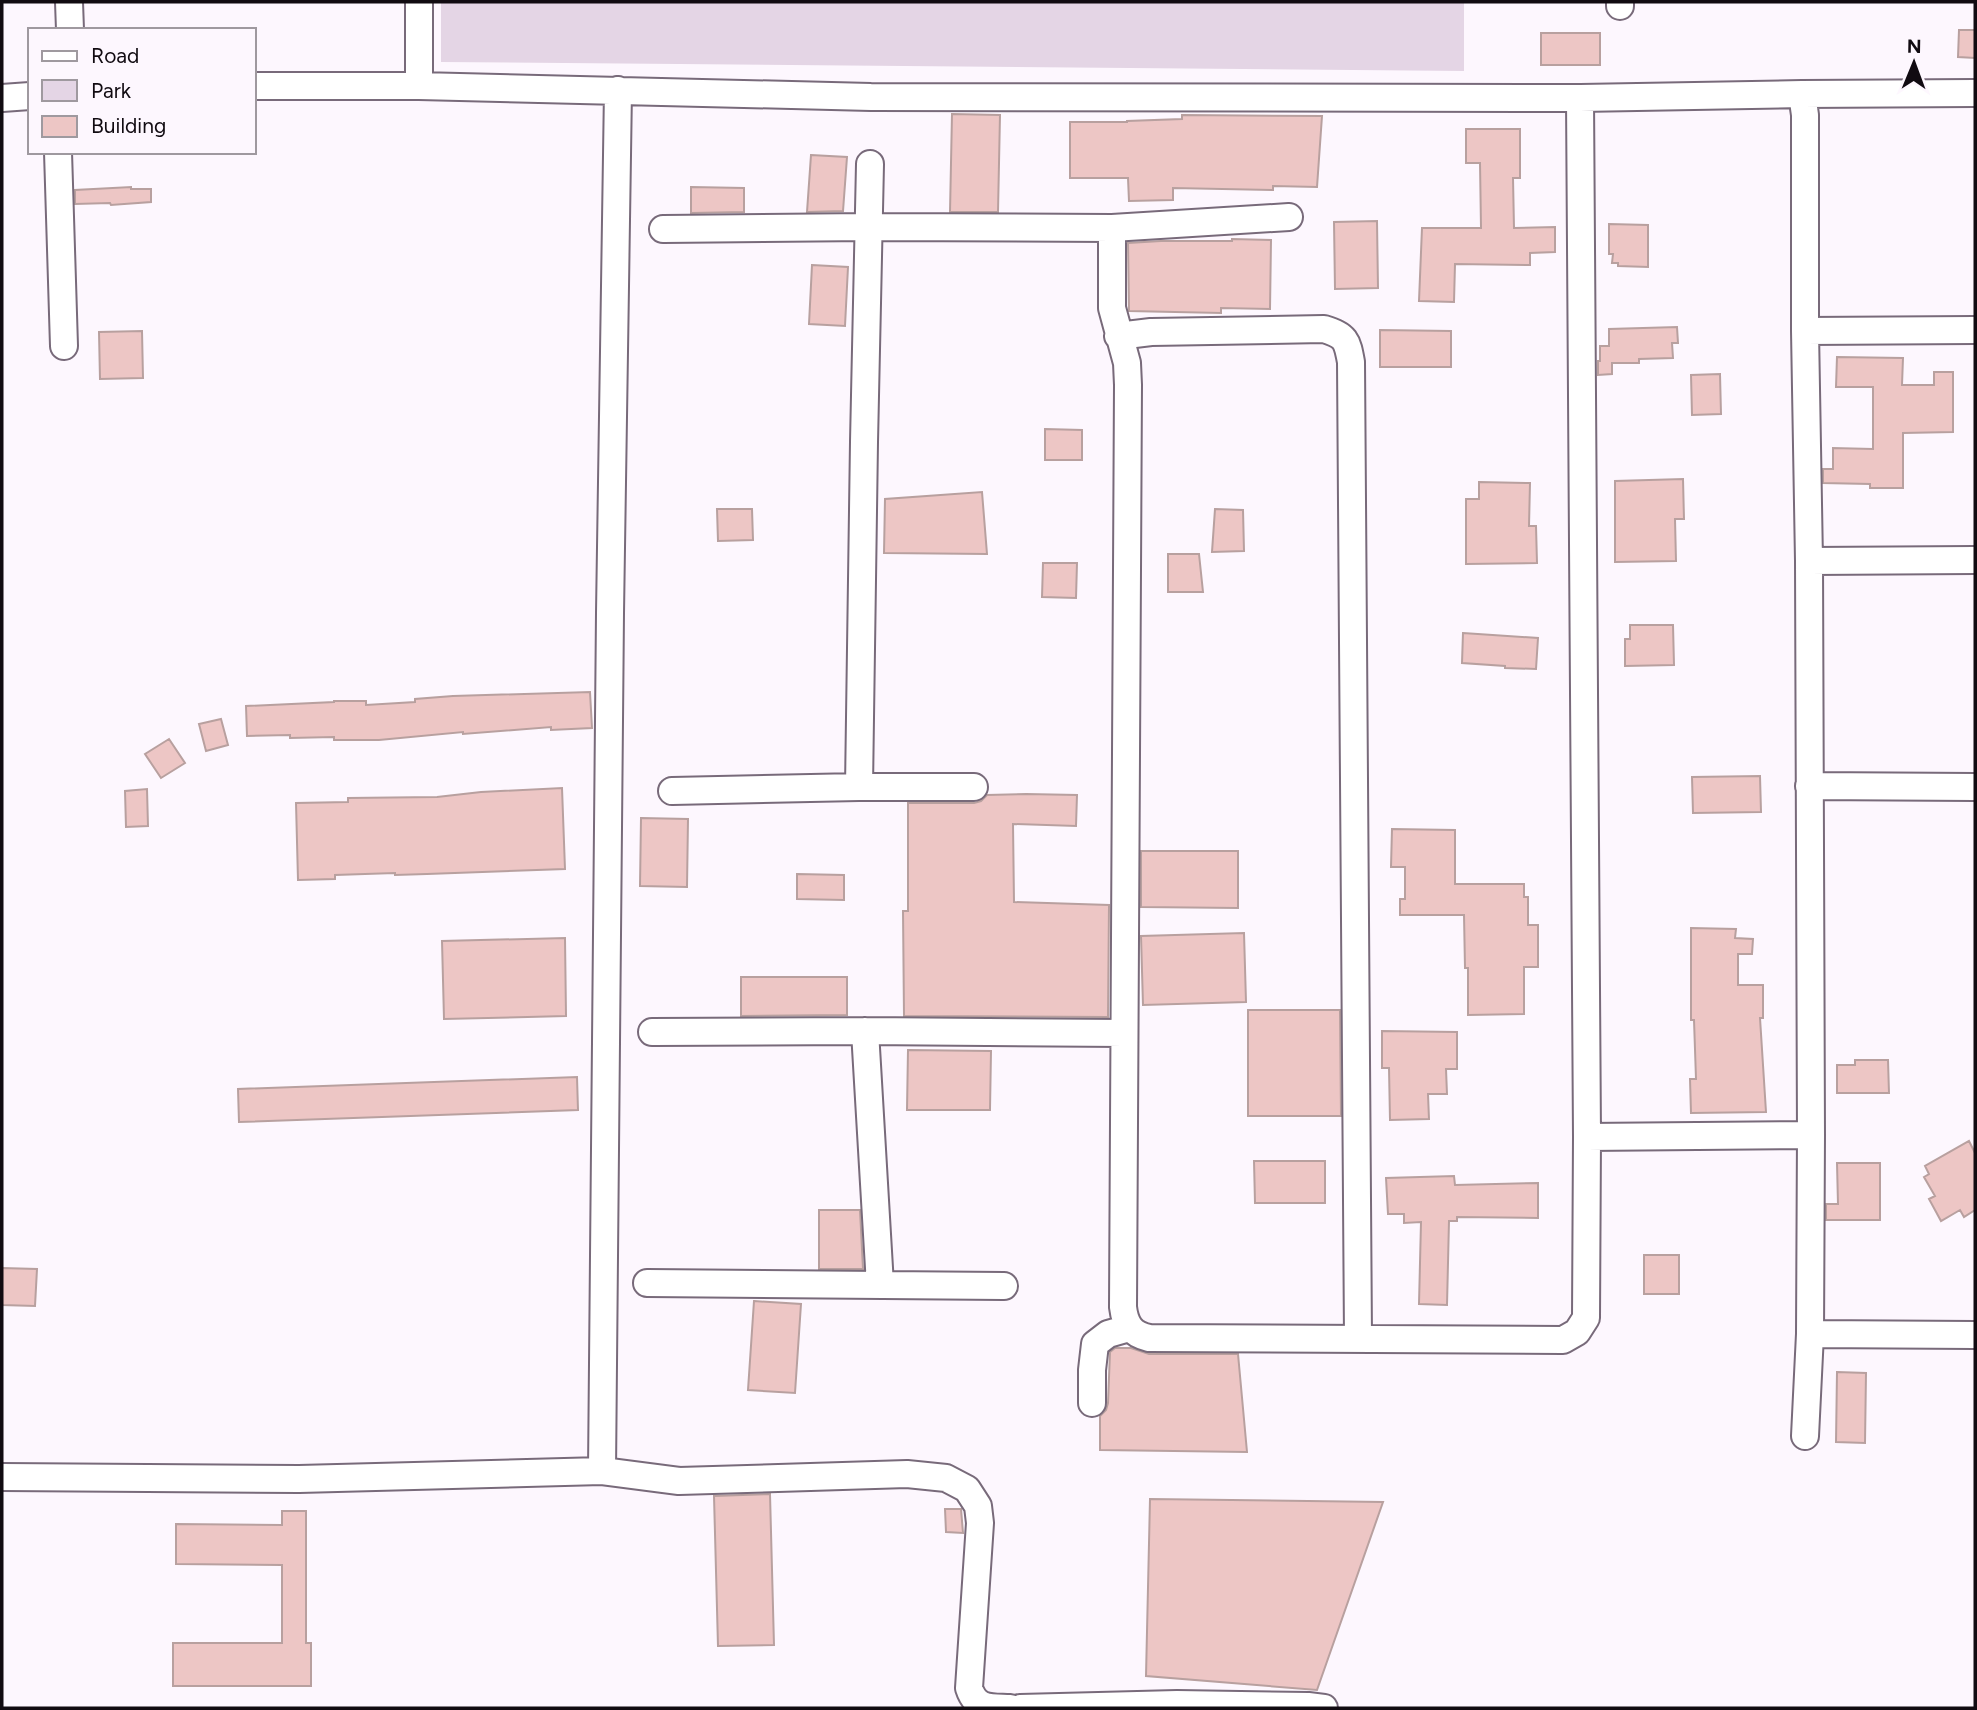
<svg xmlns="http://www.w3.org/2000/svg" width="1977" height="1710" font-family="Figtree,sans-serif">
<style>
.green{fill:#e4d5e5}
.building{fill:#edc6c5;stroke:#b8a09f;stroke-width:2}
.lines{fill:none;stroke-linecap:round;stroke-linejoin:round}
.minor-casing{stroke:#786a7a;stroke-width:30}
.minor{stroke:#fff;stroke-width:26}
</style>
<rect width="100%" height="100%" fill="#fdf7fe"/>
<!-- green -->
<path class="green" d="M441,2h1023v69l-1023,-9z"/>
<!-- building -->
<path class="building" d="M1959,30h16v28l-17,-1z
M1541,33h59v32h-59z
M952,114l48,1 -2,97h-48z
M1182,115l140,1 -5,71 -44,-1v4l-100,-2v12l-44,1 -1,-23h-58v-56h57v-1l55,-2z
M1466,129h54v49h-7l1,50 41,-1v25l-25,1v12l-75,-1 -1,38 -35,-1 3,-73h59l-1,-65h-14z
M811,155l36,2 -4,54 -36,1z
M131,187v2h20v13l-40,3 -1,-2 -35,1v-14z
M691,187l53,1v24l-53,1z
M1377,221l1,67 -43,1 -1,-67z
M1609,224l39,1v42l-30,-1v-3h-6l1,-9h-4z
M1232,239l39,1 -1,69 -49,-1v5l-92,-2 -1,-68 33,-2h71z
M812,265l36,2 -3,59 -36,-2z
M1677,327l1,16h-6l1,15 -34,1v4h-27v11l-14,1v-14h2v-15h9v-17z
M1380,330l71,1v36h-71z
M142,331l1,47 -43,1 -1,-47z
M1837,357l66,1 -1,27h32v-13h19v60l-50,1v55h-33v-4l-47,-1v-14h10v-21l40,1v-62h-37z
M1720,374l1,40 -29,1 -1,-40z
M1045,429l37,1v30h-37z
M1683,479l1,40h-9l1,42 -61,1v-81z
M1479,482l51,1 -1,43h7l1,37 -71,1v-65h13z
M982,492l5,62 -103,-1 1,-54z
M717,509h35l1,31 -35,1z
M1215,509l28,1 1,41 -32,1z
M1168,554h31l4,38h-35z
M1043,563h34l-1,35 -34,-1z
M1630,625h43l1,40 -49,1v-27h5z
M1463,633l75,5 -2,31 -31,-1v-2l-43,-3z
M590,692l2,36 -41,2v-3l-88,7v-2l-84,8h-45v-3l-44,1v-3l-43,1 -1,-30 88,-4v-1h32v4l49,-3v-3l38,-3z
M221,719l7,26 -22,6 -7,-27z
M169,739l16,24 -24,15 -16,-24z
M1760,776l1,36 -68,1 -1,-36z
M562,788l3,81 -138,5 -32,1v-2l-60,2v4l-37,1 -2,-77 52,-1v-4l89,-1 44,-5z
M147,789l1,37 -22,1 -1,-36z
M1026,794l51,1 -1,31 -63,-2 1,78 95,3 -1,112 -204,-1 -1,-105h5v-108h66l7,-2 6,-6z
M641,818l47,1 -1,68 -47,-1z
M1392,829l63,1v54h69v13h4v28h10v42h-14v47l-56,1v-47h-3l-1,-53h-64v-16h5v-32h-14z
M1141,851h97v57l-97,-1z
M797,874l47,1v25l-47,-1z
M1691,928l45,1 -1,9 18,1 -1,15h-14v31h25v33h-3l6,94 -75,1 -1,-34h6l-2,-59h-3z
M1244,933l2,69 -103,3 -2,-69z
M565,938l1,78 -122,3 -2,-78z
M741,977h106v38l-106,1z
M1248,1010h92l1,106h-93z
M1382,1031l75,1v37h-11l1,25h-19l1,25 -39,1 -1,-52h-7z
M908,1050l83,1 -1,59h-83z
M1855,1060h33l1,33h-52v-28h18z
M577,1077l1,33 -339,12 -1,-33z
M1969,1141l6,12v57l-11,7 -4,-7 -19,11 -12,-22 6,-3 -11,-19 5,-3 -4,-8z
M1254,1161h71v42h-70z
M1837,1163h43v57h-54v-16h12z
M1454,1176l1,9 83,-2v35l-81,-1v4h-8l-2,84 -28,-1 2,-82 -17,1v-9h-16l-2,-36z
M819,1210h41l3,59h-44z
M1644,1255h35v39h-35z
M2,1268l35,1 -2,37 -33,-1z
M754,1301l47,3 -6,89 -47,-3z
M1115,1348h16l18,6h89l9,98 -147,-2v-34l6,-6 2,-7 2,-51z
M1837,1372l29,1 -1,70 -29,-1z
M770,1494l4,151 -56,1 -4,-150z
M1150,1499l233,3 -66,188 -171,-14z
M945,1509h16l2,24 -17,-1z
M282,1511h24v132h5v43h-138v-43h109v-78l-106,-1v-40l106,1z"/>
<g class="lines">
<defs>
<path id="minor" d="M69,2l1,28
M419,2v84
M1620,2v4
M254,86h165l452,11 709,1 222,-4 173,-1
M1802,94l3,21v216l4,230 2,574 -1,199 -5,102
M2,98l28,-2
M58,152l6,194
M1289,217l-177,11v80l15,55 1,22 -5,922c2,17 8,27 26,31l414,2 14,-8 9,-14 1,-181 -7,-1039
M663,229l205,-2 244,1
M1805,331l170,-1
M1118,336l33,-4 173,-3c22,7 23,11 27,33l7,976
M1809,561l166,-1
M1809,786l166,1
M859,787l5,-345 6,-278
M672,791l187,-4h115
M865,1031l15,254
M652,1032l213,-1 259,2
M1587,1137l224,-2
M647,1283l357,3
M1810,1334l165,1
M1092,1403v-33l3,-26 13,-10 21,-6
M602,1471l77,10 228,-7 39,4 21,11 11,17 2,17 -11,165c7,22 22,19 41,20
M2,1477l297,2 303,-8 8,-858 8,-523
M1020,1708l157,-4 131,2 16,2"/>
</defs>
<!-- minor casing -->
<use href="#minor" class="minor-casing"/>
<!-- minor -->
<use href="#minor" class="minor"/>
</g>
<!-- border -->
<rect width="1977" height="1710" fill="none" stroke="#110b11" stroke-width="7"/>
<!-- legend -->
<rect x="28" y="28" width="228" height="126" fill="#fdf7fe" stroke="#9f999f" stroke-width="2"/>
<rect x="42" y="51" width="35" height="10" fill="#ffffff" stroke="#9f999f" stroke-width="2"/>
<text x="91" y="63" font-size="21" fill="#110b11">Road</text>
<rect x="42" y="80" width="35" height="21" fill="#e4d5e5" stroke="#9f999f" stroke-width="2"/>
<text x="91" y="98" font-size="21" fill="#110b11">Park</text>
<rect x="42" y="116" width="35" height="21" fill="#edc6c5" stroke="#9f999f" stroke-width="2"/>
<text x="91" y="133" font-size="21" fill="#110b11">Building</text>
<!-- north arrow -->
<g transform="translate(1914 63) rotate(1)" stroke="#fdf7fe" stroke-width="5" paint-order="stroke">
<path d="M0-5L12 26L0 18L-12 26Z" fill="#110b11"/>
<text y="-10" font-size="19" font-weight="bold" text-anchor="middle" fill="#110b11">N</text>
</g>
</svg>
